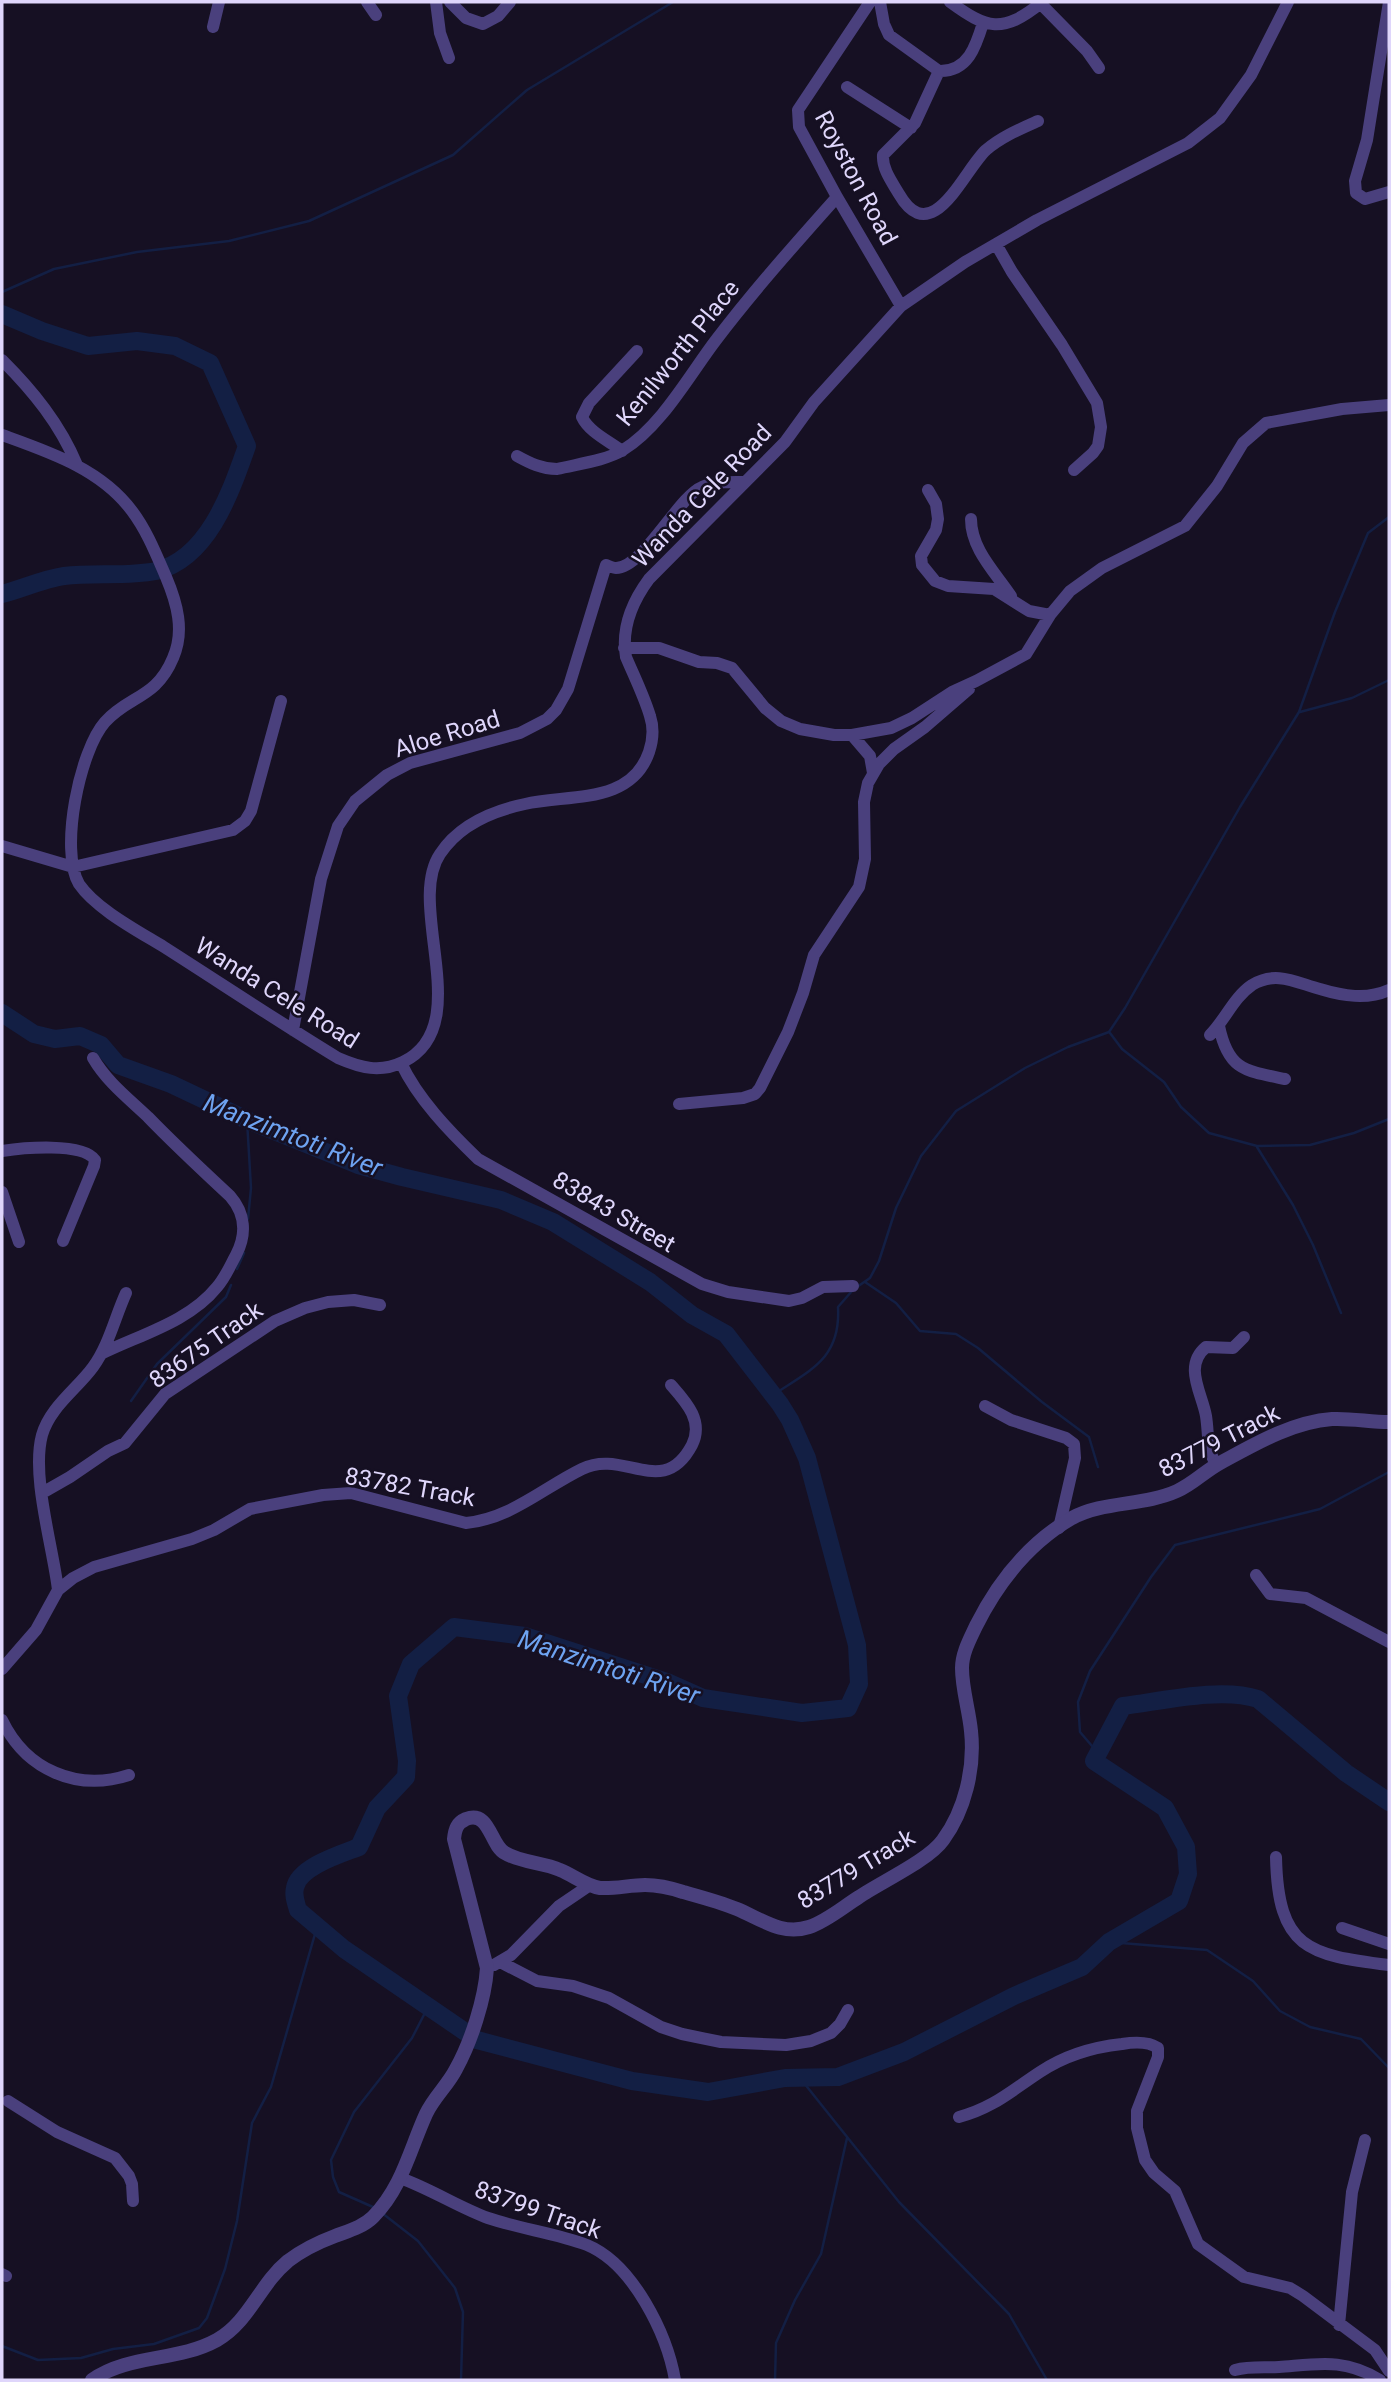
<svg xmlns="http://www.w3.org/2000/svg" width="1391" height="2382" font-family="Roboto,sans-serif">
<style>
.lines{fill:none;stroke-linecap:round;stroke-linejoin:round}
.stream{stroke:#131f44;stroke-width:2.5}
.river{stroke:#131f44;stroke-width:18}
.minor{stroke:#4a407d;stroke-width:12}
.tertiary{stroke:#4a407d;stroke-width:14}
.labels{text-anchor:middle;stroke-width:5;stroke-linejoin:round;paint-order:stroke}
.street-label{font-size:24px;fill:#dfd6fb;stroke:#161023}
.water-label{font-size:26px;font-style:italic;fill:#6ea3f1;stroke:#161023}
</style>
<rect width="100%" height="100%" fill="#161023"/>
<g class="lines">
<!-- stream -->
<path class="stream" d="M2,292l52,-23 83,-17 92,-11 80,-20 144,-66 74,-65 146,-88
M1300,712l52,-14 37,-18
M1110,1033l12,16 42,33 17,25 28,26 48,13 53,-1 44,-12 35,-14
M247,1120l4,68 -3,31
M1257,1147l36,58 20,40 28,68
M237,1269l7,-16
M865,1282l31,21 24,28 36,3 22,14 64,54 47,35 9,30
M857,1287l13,-9 9,-17 17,-53 25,-52 35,-45 69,-43 43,-21 41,-15 16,-24 115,-201 59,-95 36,-100 33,-79 21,-16
M773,1395c37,-25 68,-36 65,-88l14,-16
M131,1401l26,-37 69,-67 5,-12
M1098,1753l-18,-21 -2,-30 12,-31 61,-94 24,-32 145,-36 69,-37
M1109,1942l98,8 46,31 27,30 30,16 51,12 28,29
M800,2078l99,124 110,112 38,66
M373,2207l-34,-15 -6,-15 -2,-17 23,-48 58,-74 16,-31
M382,2213l36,28 37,47 8,24 -2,68
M2,2346l36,14 43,-2 32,-9 41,-5 45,-16 8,-10 18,-49 12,-48 15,-98 19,-36 46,-160
M775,2380l1,-37 19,-43 26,-46 26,-116"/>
<!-- river -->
<path class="river" d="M2,314l40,17 46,15 49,-5 38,5 35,17 37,83c-16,45 -38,112 -91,125 -30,6 -62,1 -92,5 -21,3 -42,13 -62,18
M2,1013l32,21 21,5 25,-3 21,9 17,20 53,19 76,36 111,45 44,12 99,23 52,22 97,60 42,33 34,19 54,70 10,16 17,38 50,187 2,39 -11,24 -46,5 -99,-15 -36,-16 -142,-46 -71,-9 -43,37 -13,32 9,65 -1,16 -29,31 -18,39c-18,7 -61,20 -64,41 -2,7 1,15 3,22l46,39 133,91 155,41 76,11 77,-14 53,-1 66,-25 110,-56 68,-29 27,-25 70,-41 9,-27 -2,-27 -21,-39 -71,-47 29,-55c40,-5 98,-19 135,-7l88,74 43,29"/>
<!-- minor -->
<path class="minor" d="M367,2l9,13
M436,2l4,31 9,25
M450,2l16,16 17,6 15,-8 12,-14
M870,2l-72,108 1,17 38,70 64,109
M880,2l4,22 5,11 50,36c29,1 37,-25 44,-48
M950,2c37,27 52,32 91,1
M1039,2l48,49 12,17
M1389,2l-22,138 -12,41 1,12 9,6 24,-7
M213,27l6,-25
M939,71l-24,52 -32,32c-1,14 9,27 16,39 33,57 65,-24 87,-44 15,-13 34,-21 52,-29
M847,87l64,41
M996,244l16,28 50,73 35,58 4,24 -3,19 -5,7 -19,17
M2,360c31,31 58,64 75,105
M2,435c47,17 99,34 130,76 15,20 24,43 34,66 11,26 19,54 7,81 -17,41 -44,37 -68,64 -25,28 -46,128 -26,162 17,25 59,47 85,63 58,37 115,75 174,111 23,10 42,15 65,4 74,-36 2,-156 37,-208 19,-29 52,-43 85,-50 43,-10 106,1 124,-52 4,-12 5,-24 1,-36 -6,-20 -16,-40 -24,-59 -5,-29 6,-55 23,-78l136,-137 29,-40 87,-96 64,-44 72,-42 151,-77 32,-25 31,-43 37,-73
M622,451c-13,-10 -33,-19 -40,-34l7,-14 48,-52
M517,456c13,7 24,13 40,13 20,-5 48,-8 66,-19 38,-23 67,-76 93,-110 38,-50 80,-97 121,-143
M928,490l8,14 2,15 -2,11 -15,26 1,9 13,16 13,5 46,3 35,22 21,4
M971,519c0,30 24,53 40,77
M624,648h35l40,14 18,1 15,5 33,40 16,13 19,8 34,6h18l39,-7 21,-10 40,-26 24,-11 50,-27 24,-39 20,-24 32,-23 83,-42 32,-40 26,-43 23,-20 76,-14 47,-4
M852,735l18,21 3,17
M2,846l71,21 160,-37 12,-9 6,-10 30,-110
M1219,1026c9,44 26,45 66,53
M293,1030l28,-151 17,-53 17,-25 32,-26 23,-12 110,-30 27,-14 9,-9 12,-21 38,-124c3,1 7,3 10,3 27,0 63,-72 86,-81 13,-6 30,-5 43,-5
M1210,1035c15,-15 24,-38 42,-50 24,-15 45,-2 68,4 23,7 47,11 69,1
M93,1058c14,24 35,40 55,59 26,27 54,53 82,79 15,17 17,38 6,59 -6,11 -11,23 -19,32 -28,35 -78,48 -116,67
M401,1063c17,36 48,68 77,96l224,125 26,8 61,9 13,-3 21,-11 30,-1
M679,1104l64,-6 12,-4 5,-6 28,-56 15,-39 11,-38 45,-68 6,-28 -1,-57 4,-19 11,-19 15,-15 31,-22 44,-38
M2,1151c20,-3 81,-9 93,9l-1,6 -31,75
M2,1192l17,50
M985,1406l26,14 55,18 8,6 1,14 -16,70
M1216,1465c-10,-19 -7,-30 -10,-49 -4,-23 -23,-50 0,-69l27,1 11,-11
M42,1493l28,-16 38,-26 17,-8 40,-49 110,-73 30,-13 23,-6 26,-2 26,5
M1256,1575l14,19 36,4 83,44
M58,1590c-5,-43 -27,-114 -16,-155 8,-28 35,-46 51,-68 16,-22 22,-50 33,-74
M2,1669l34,-39 22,-40 15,-12 21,-11 98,-28 22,-9 36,-21 73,-14 28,-2 115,30c44,-4 77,-35 116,-54 42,-21 81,31 110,-24 12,-24 -6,-43 -21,-60
M2,1720c24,50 75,72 127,55
M1276,1857c2,92 32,98 113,108
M1342,1928l47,16
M500,1962l37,19 36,5 36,12 52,29 21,7 39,8 65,3 25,-4 20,-8 9,-9 8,-14
M494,1965l17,-10 48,-49 31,-21
M8,2101l49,31 58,26 14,18 3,8 1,17
M959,2117c34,-9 52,-26 81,-45 24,-16 54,-25 82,-28 12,-2 26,-3 36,4v9l-21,54v17l8,32 9,13 21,18 23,53 46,33 46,11 13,8 72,54 14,21
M400,2178c31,11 58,29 88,40 32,11 68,15 99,27 46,19 80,89 88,135
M2,2274l4,2
M1339,2325l13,-133 13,-52
M1235,2370c15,-4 29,-2 44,-3 40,-3 65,-9 101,13"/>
<!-- tertiary -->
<path class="tertiary" d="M92,2380c37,-26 85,-18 125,-40 32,-18 43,-56 71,-79 13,-10 31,-19 47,-25 13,-5 28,-9 38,-19 29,-29 37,-68 53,-103 8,-17 22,-29 30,-45 15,-27 29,-70 31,-101l-33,-129c1,-10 3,-16 12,-20 24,-9 24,26 39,34 16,10 38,9 55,17 13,5 26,16 40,18 15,1 30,-3 45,-3 12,0 26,3 38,7 18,5 37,10 54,17 24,10 45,27 72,18 18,-6 34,-20 50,-30 22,-15 70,-37 84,-57 22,-30 32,-72 28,-109 -2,-21 -9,-42 -9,-63 0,-15 8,-29 14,-42 22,-44 53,-83 96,-108 31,-17 72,-12 105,-27 16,-7 28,-20 43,-28 35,-19 72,-41 112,-44 19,-1 38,3 57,3"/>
</g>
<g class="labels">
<!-- street labels -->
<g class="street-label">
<text transform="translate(856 178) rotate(62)" y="8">Royston Road</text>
<text transform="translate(678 353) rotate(-51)" y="8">Kenilworth Place</text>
<text transform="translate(702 496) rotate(-46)" y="8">Wanda Cele Road</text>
<text transform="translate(447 734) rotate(-17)" y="8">Aloe Road</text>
<text transform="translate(277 993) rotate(32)" y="8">Wanda Cele Road</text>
<text transform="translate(614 1212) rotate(30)" y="8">83843 Street</text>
<text transform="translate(206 1345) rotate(-35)" y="8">83675 Track</text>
<text transform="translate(1219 1441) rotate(-27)" y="8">83779 Track</text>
<text transform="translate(410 1487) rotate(10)" y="8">83782 Track</text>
<text transform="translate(856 1869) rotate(-31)" y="8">83779 Track</text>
<text transform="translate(538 2210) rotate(19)" y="8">83799 Track</text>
</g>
<!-- water labels -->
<g class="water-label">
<text transform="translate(293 1135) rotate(21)" y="9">Manzimtoti River</text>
<text transform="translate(609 1667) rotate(18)" y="9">Manzimtoti River</text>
</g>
</g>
<!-- border -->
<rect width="1391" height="2382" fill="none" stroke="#dfd6fb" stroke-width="7"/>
</svg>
